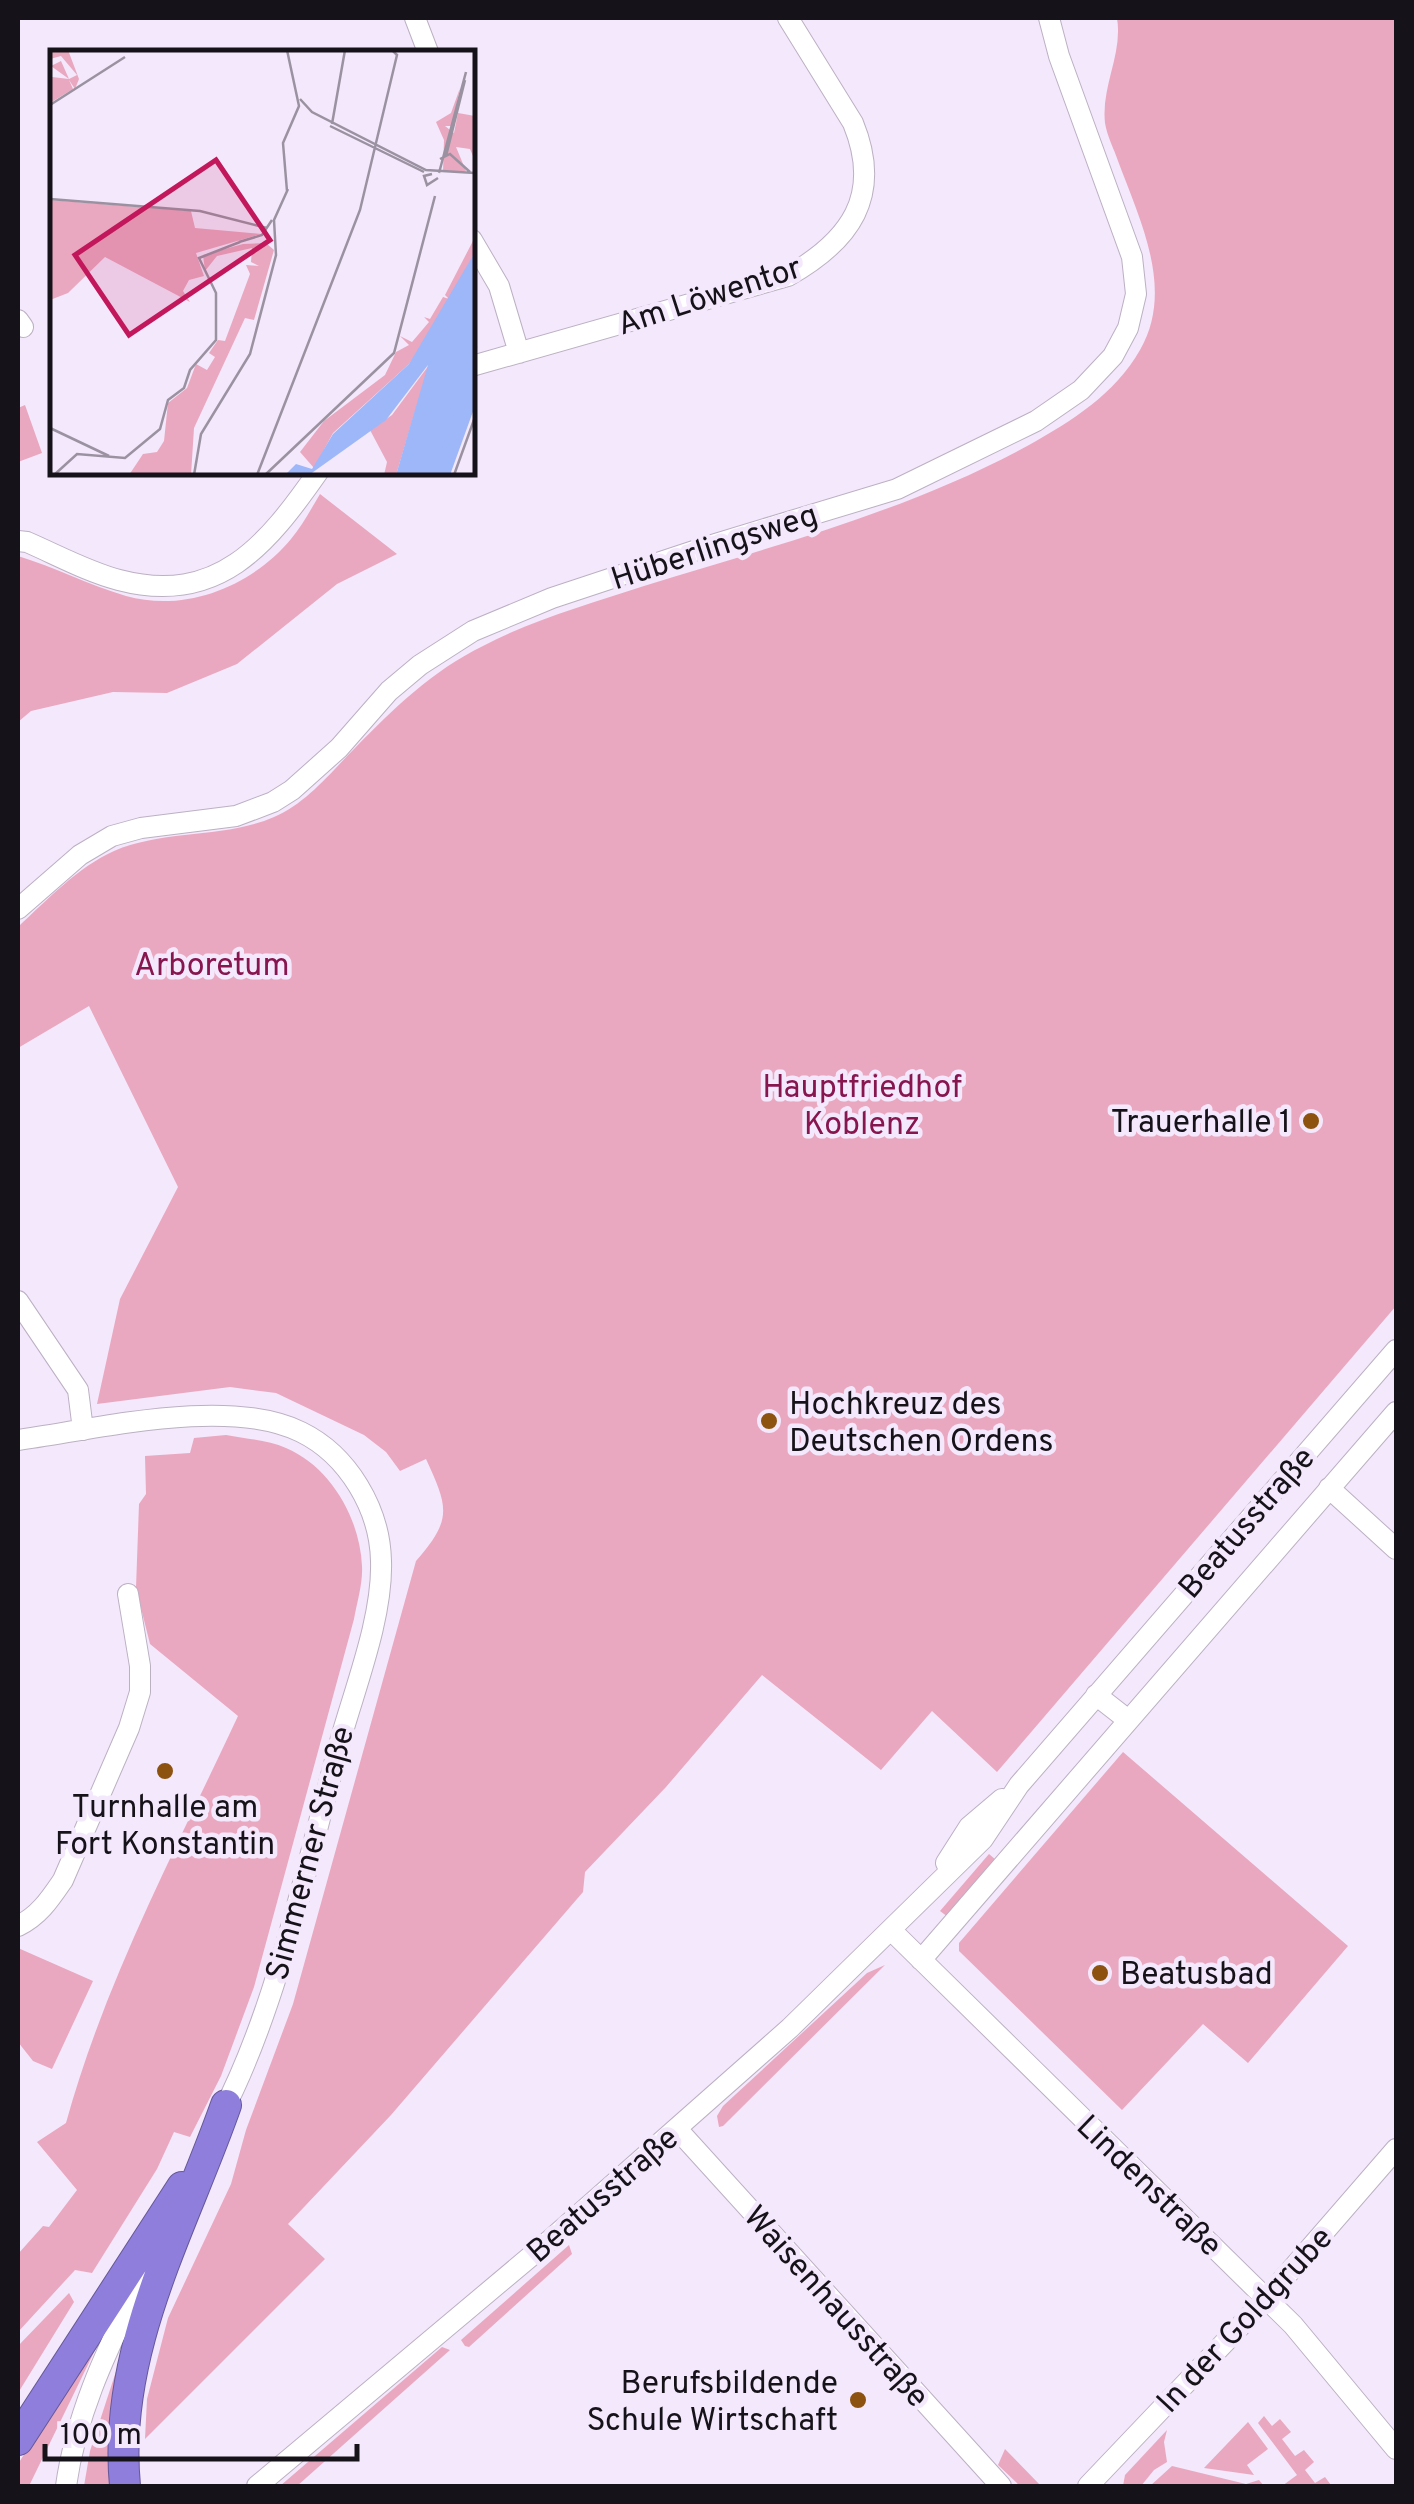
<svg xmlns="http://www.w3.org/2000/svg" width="1414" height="2504" font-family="Overpass,sans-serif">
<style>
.green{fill:#e9a8bf}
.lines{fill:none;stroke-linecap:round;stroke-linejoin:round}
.minor-casing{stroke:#bcb0c3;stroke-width:22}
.highway-casing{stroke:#655898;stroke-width:32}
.minor{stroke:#fff;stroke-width:20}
.highway{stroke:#8f7edc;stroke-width:30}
.poi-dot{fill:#8d520f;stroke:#f4e8fc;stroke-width:4}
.labels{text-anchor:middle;stroke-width:9;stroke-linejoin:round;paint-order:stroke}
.street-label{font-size:32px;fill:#161219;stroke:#f4e8fc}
.park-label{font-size:32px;fill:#87164f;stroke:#f4e8fc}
.poi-label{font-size:32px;fill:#161219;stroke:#f4e8fc;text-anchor:end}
.inset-river{fill:none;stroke:#9eb7f9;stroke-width:5}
.inset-road{fill:none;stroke:#9b92a1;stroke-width:2.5}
.view{fill:#c2185b;fill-opacity:0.15;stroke:#c2185b;stroke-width:5}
.inset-edge{fill:none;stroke:#161219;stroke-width:5}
</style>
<rect width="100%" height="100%" fill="#f4e8fc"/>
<!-- green -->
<path class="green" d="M1117,18h279v1288l-399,466 -65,-61 -51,59 -119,-95 -96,112 -81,85 -2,20 -192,223 -103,109 37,35 -180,180 2,-40 21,-81 63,-134 15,-54 47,-126 123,-443c37,-42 32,-54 10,-102l-26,12 -14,-19 -22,-17 -88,-42 -46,-6 -133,17 23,-105 58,-112 -89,-181 -71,42v-121c29,-27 60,-60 96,-76 51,-22 110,-12 160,-34 33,-14 57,-45 81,-69 39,-40 77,-77 128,-102 51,-27 107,-42 161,-60 132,-41 264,-75 385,-141 43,-24 86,-51 111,-95 35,-60 0,-130 -22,-189 -4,-12 -11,-25 -13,-38 -4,-37 18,-69 12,-105z
M25,405l17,48 -24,9v-54z
M320,494l77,60 -60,30 -100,80 -70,29 -54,-1 -82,19 -13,11v-166c36,11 71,29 108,40 60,17 126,-10 165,-57 11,-13 20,-30 29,-45z
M226,1435c20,4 42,5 60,13 45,19 74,71 76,118 1,17 -5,36 -8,53l-100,368 -33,89 -31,61 -16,-5 -17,37 -65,104 -17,-3 -57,62v-78l25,-28 6,1 28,-37 -40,-48 29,-19c39,-142 110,-274 172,-407l-88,-72 -14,-56 3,-84 7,-10 -1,-38 45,-3 4,-15z
M1123,1752l225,194 -100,117 -45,-39 -81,86 -163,-159v-8z
M989,1854l7,6 -48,57 -8,-6z
M18,1948l75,33 -41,88 -19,-8 -15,-19z
M885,1965l-162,161 -4,1 -2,-11 6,-10 144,-133z
M569,2245l3,9 -103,93 -4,-1 -4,-6z
M69,2293l5,9 -56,91v-47z
M115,2309l-86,177h-11v-22z
M442,2347l8,3 -153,136h-17z
M122,2353l-8,133h-30l6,-35z
M1264,2416l8,10 8,-7 11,13 -9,7 13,17 9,-6 10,12 -9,8 10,13 10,-6 6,8 -49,1 15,-11 -39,-52z
M1248,2422l20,27 -21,16 7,10 -50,-7z
M1167,2430l-3,12 3,20 -13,8 -13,16h-18l2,-11z
M1005,2449l36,37h-21l-22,-21z
M1172,2466l74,18 13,-4 5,6h-114z"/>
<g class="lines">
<defs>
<path id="minor" d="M415,18l13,34
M472,240l27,46 20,67
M18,320l5,7
M472,366l316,-90c62,-35 95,-80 65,-153l-65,-105
M18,541l9,1c30,13 61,30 92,38 99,26 148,-35 199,-108
M18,909l62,-54 32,-19 29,-8 95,-12 37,-14 19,-12 47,-42 50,-57 31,-26 53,-34 79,-33 160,-53 185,-56 139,-68 45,-31 32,-34 15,-28 8,-34 -4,-37 -73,-201 -10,-38
M18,1301l60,89 5,40
M18,1440c80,-11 210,-44 283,-8 47,23 79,77 80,129 2,55 -25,124 -40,177 -33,120 -62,265 -119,375
M1329,1488l67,61
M1096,1695l32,25
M946,1863l23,-36 33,-28
M18,1926c21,-10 32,-27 45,-46l66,-152 11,-36v-26l-12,-72
M892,1931l401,394 103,124
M921,1960l475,-548
M677,2129l324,357
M66,2486c12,-86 52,-156 88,-235
M257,2486l292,-245 241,-213 193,-189 36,-54 377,-435
M1088,2486l178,-187 130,-150"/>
<path id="highway" d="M18,2440l164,-253
M125,2486c-13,-136 57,-256 101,-381"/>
</defs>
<!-- minor casing -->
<use href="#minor" class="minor-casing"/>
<!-- highway casing -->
<use href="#highway" class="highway-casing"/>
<!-- minor -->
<use href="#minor" class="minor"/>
<!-- highway -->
<use href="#highway" class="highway"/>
</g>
<!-- markers -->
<g class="poi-dot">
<circle cx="1311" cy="1121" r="10"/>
<circle cx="769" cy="1421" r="10"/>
<circle cx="165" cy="1771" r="10"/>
<circle cx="1100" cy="1973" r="10"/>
<circle cx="858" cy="2400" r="10"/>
</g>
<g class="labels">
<!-- street labels -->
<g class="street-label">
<text transform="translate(709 295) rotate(-18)" y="11">Am Löwentor</text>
<text transform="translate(714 546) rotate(-18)" y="11">Hüberlingsweg</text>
<text transform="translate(1246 1522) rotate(-49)" y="11">Beatusstraße</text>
<text transform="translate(309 1853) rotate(-75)" y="11">Simmerner Straße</text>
<text transform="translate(1150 2185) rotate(44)" y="11">Lindenstraße</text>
<text transform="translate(602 2194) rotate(-41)" y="11">Beatusstraße</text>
<text transform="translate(837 2306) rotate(48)" y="11">Waisenhausstraße</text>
<text transform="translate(1244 2319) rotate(-47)" y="11">In der Goldgrube</text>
</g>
<!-- park labels -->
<g class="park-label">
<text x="212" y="975">Arboretum</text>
<text x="862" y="1097">Hauptfriedhof<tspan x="862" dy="37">Koblenz</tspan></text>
</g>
<!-- poi labels -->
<g class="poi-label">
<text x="1291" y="1132">Trauerhalle 1</text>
<text x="789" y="1414" text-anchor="start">Hochkreuz des<tspan x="789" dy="37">Deutschen Ordens</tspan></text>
<text x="165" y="1817" text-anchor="middle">Turnhalle am<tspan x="165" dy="37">Fort Konstantin</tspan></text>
<text x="1120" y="1984" text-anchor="start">Beatusbad</text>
<text x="838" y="2393">Berufsbildende<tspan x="838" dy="37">Schule Wirtschaft</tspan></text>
</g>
</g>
<!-- overview -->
<g transform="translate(50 50)">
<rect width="425" height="425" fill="#f4e8fc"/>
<path d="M0,0h18l11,29 -4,10 -6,-9 4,9 -23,14 2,-26 17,2 -18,-13 10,-5 8,18 8,-4 -16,-19 -11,3zM410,38l-8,38h-7l9,7 4,-20 17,3v45l-5,-12 -14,-2 10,24 -23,1 1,-32 -8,-18 15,-9zM0,150l141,11 4,17 66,6 -65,19 8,23 -15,4 -6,11 7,11 -85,-45 -37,36 -18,7zM425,187v15l-37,71 -29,41 -76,69 -19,35 -14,-16 24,-31 61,-46 11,-23 13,-7 -9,-9 12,6 17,-20 -5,-5 6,2 13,-22 6,2 -4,-4zM193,194l23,-1 8,7 -20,70 -9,-2 -51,110 -3,47h-62l14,-21 14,-2 7,-11 4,-38 19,-15 9,-24 11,6 8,-13 -6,-4 9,-13 7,1 25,-67 -4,-9 13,1 -8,-4 1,-14 -35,8 -12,15 -2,-16zM379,315l-33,110h-12l3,-13 -17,-32 22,-15z" fill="#e9a8bf"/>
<path d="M425,202v154l-25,69h-54l32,-110 -42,55 -77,55h-24l11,-11 16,5 21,-35 76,-70z" fill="#9eb7f9"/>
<path class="inset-river" d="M380,425l45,-129"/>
<path class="inset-road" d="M237,0l12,56 -16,37 4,48M250,49l12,13 114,58 49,3M0,55l75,-48M282,74l13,-74M280,76l94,46M396,106l19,-76M390,109l10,-5 20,18M389,123l27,-101M382,124l-8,2 3,9 11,-7M0,149l150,12 67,17M189,192l23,-7 10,-15M0,378l59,28M4,425l23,-21 48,4 35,-29 8,-29 16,-12 6,-18 26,-30v-47l-17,-35 41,-16M144,425l7,-41 49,-80 26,-99 -2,-35 14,-31M207,425l103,-265 37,-155 -5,-5M215,425l129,-122 41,-157M404,425l21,-58"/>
<path class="view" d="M166,110l54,80 -141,95 -54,-80z"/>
<rect width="425" height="425" class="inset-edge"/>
</g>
<!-- border -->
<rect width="1414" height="2504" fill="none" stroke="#161219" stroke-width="40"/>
<!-- scale -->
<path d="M45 2444v15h312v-15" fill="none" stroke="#161219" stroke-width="5"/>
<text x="60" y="2444" font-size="30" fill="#161219" stroke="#f4e8fc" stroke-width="8" paint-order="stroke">100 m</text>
</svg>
